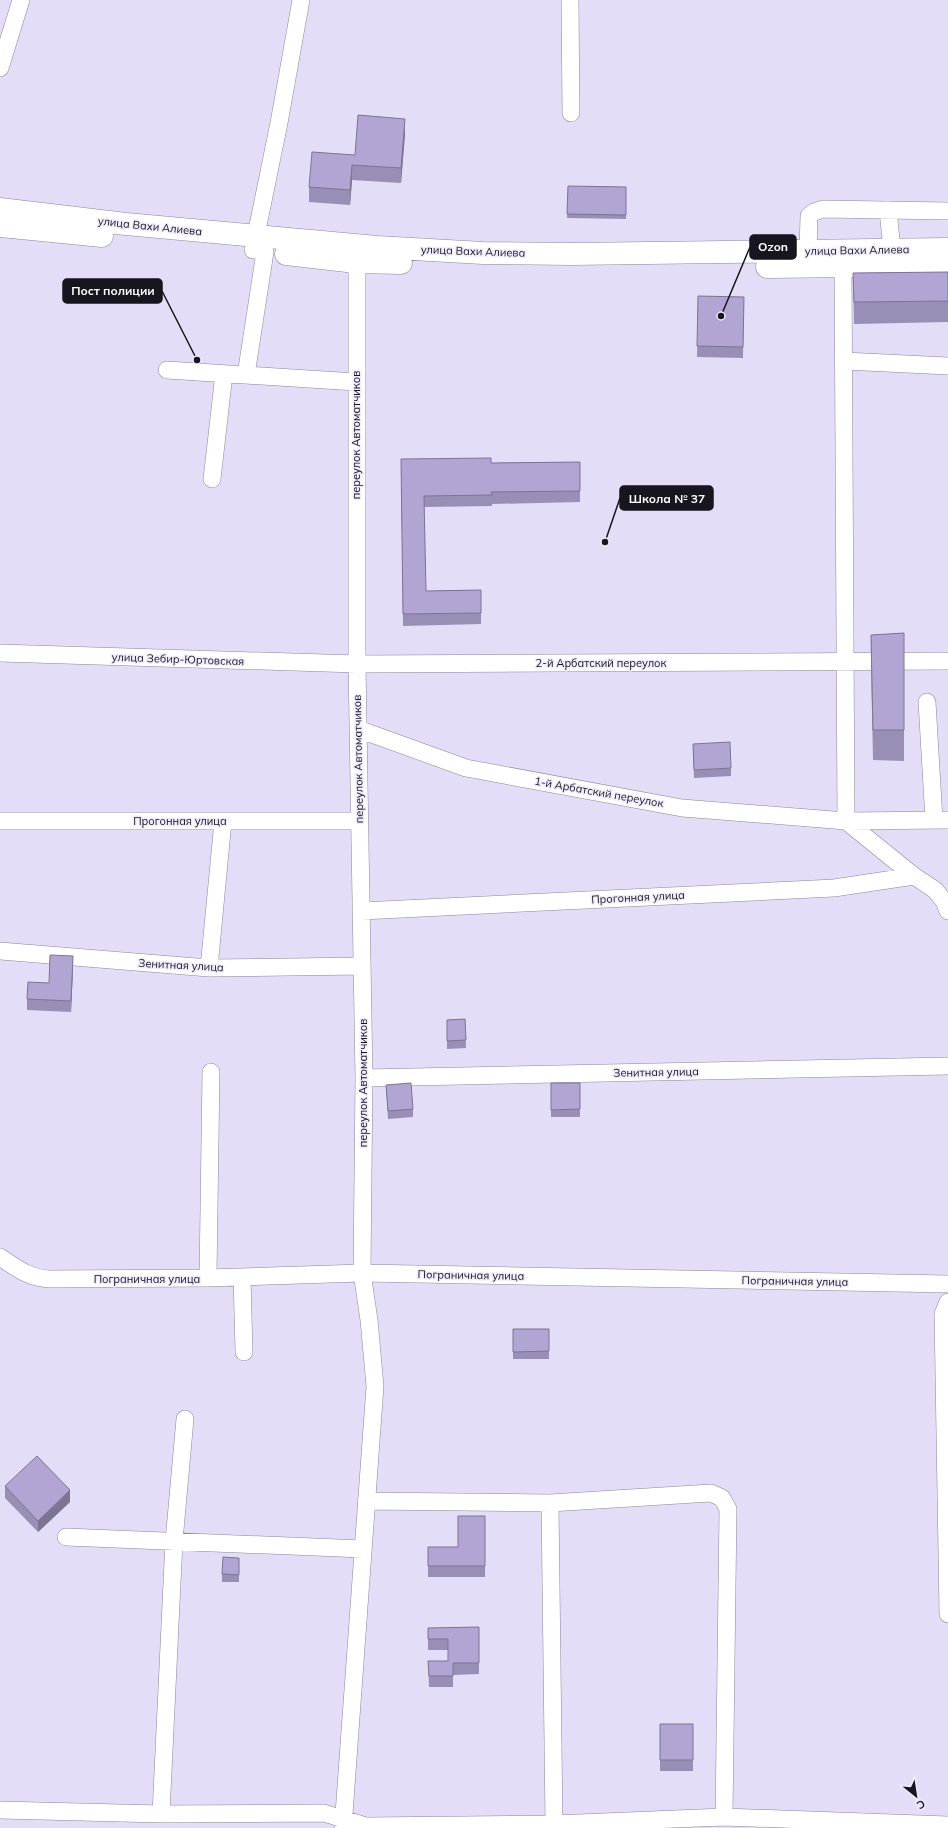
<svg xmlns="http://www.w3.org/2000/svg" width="948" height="1828" font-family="Mulish,sans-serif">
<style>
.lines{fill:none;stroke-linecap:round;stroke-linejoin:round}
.minor-casing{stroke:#8c859d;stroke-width:18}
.major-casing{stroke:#8c859d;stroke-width:23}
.minor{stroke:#fff;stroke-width:17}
.major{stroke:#fff;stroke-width:22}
.wall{fill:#998eb5}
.shaded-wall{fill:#7d7494}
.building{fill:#b2a5d3;stroke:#7d7494}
.labels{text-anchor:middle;stroke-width:3;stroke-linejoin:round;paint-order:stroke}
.street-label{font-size:11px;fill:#17151d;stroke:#f0ecfc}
.leader{fill:none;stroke:#17151d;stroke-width:1.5}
.callout-dot{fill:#17151d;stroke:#f0ecfc;stroke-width:1.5}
.callout{fill:#17151d;stroke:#17151d;stroke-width:1.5}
.callout-label{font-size:12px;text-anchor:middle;font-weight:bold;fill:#fff}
</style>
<rect width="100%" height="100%" fill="#e4ddf7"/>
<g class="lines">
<defs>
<path id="minor" d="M570,0l1,113
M0,68l21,-68
M888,210l4,40
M253,250l26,-127 22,-123
M808,251l1,-35 5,-4 9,-3 125,2
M843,266l3,555
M844,361l104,5
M167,370l189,12
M246,375l19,-123
M212,479l12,-105
M0,653l357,11 591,-3
M927,702l7,118
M358,729l108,39 216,40 164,13 102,-1
M0,821h359
M846,821l68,55 21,14 9,11 4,10
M361,911l473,-23 80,-12
M0,951l209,17 153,-2
M209,968l14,-147
M364,1078l584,-12
M0,1257c18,12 29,21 50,22l158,-1 154,-5 586,11
M242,1277l2,75
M208,1278l3,-206
M948,1302l-5,12 5,300
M366,1501l184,2 161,-10 11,5 6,11 -4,308
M550,1503l4,321
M66,1537l297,12
M0,1810l161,4 163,-1 42,13 188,-2 170,-7 224,8
M161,1814l13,-273 11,-122
M343,1828l32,-442 -6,-66 -7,-47 2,-195 -7,-414v-414"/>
<path id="major" d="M0,209l126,15 251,23 106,6 88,1 377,-5
M0,226l102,10
M286,254l70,8 45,1
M767,267l181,-2"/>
</defs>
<!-- minor casing -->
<use href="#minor" class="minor-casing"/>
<!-- major casing -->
<use href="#major" class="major-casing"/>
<!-- minor -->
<use href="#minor" class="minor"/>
<!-- major -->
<use href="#major" class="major"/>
</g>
<!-- wall -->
<path class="wall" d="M405,134l-4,49 -49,-3 -2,25 -41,-3v-15l46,-32z
M568,186l58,1v32l-59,-1z
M948,272v50l-94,2 -1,-51z
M698,296l46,1 -1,61 -46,-1z
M401,459l90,4 89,-1v40l-88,2v2l-68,1 2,84 55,-1v34l-78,2z
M904,633v128l-31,-1 -2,-95v-30z
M693,744l38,24v8l-37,2z
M73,968l-2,44 -44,-2v-11l22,-16z
M465,1019l1,29 -19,1v-29z
M551,1083h29v34h-29z
M386,1085l27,24v8l-25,2z
M513,1329h36v30h-36z
M5,1486l65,16 -32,30 -33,-34z
M485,1516v61h-57v-30h30z
M239,1558v24h-17v-8z
M479,1627v47l-26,1v12h-24l-1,-26h20v-11h-20v-22z
M660,1724h33v47h-33z"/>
<!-- shaded-wall -->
<path class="shaded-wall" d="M405,119v15l-4,49v-15z
M352,165v15l-2,25v-15z
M73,956v12l-2,44v-11z
M70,1490v12l-32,30v-11z"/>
<!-- building -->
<path class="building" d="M358,115l47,4 -4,49 -49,-3 -2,25 -41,-3 3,-35 43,3z
M568,186l58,1v28l-59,-1z
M948,272v29l-94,1 -1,-29z
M698,296l46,1 -1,50 -46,-1z
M491,458v5l89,-1v29l-89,1 1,3 -68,1 2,95 55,-1v23l-78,1 -2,-155z
M904,633v97h-31l-2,-95z
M730,742l1,26 -37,2 -1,-26z
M50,955l23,1 -2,45 -44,-2 1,-17 21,1z
M465,1019l1,21 -19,1v-21z
M411,1083l2,26 -25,2 -2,-26z
M551,1083h29v26l-29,1z
M513,1329h36v22l-36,1z
M37,1456l33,34 -32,31 -33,-35z
M458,1516h27v50h-57v-19h30z
M223,1557l16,1v17l-17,-1z
M479,1627v36h-26v13h-24l-1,-15h20v-22h-20v-11z
M660,1724h33v36h-33z"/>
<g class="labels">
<!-- street labels -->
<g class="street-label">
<text transform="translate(150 226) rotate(6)" y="4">улица Вахи Алиева</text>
<text transform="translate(857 250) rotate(-1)" y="4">улица Вахи Алиева</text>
<text transform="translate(473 251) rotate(2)" y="4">улица Вахи Алиева</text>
<text transform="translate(356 435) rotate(-90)" y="4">переулок Автоматчиков</text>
<text transform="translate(178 659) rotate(2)" y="4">улица Зебир-Юртовская</text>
<text x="601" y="667">2-й Арбатский переулок</text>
<text transform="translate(358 759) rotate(-91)" y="4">переулок Автоматчиков</text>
<text transform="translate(599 792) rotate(10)" y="4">1-й Арбатский переулок</text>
<text x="180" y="825">Прогонная улица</text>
<text transform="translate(638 897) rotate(-3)" y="4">Прогонная улица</text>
<text transform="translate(181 965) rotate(3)" y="4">Зенитная улица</text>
<text transform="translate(656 1072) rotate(-1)" y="4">Зенитная улица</text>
<text transform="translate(363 1083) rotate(-90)" y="4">переулок Автоматчиков</text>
<text transform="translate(471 1275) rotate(1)" y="4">Пограничная улица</text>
<text x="147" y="1283">Пограничная улица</text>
<text transform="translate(795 1281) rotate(1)" y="4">Пограничная улица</text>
</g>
</g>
<!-- callouts -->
<path class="leader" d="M721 316L750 247M197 360L162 291M605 542L620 498"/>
<g class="callout-dot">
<circle cx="721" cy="316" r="4"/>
<circle cx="197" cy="360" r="4"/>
<circle cx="605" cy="542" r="4"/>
</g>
<g class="callout">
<rect x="750" y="235" width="46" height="24" rx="4"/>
<rect x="63" y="279" width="99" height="24" rx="4"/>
<rect x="620" y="486" width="93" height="24" rx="4"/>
</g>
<g class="callout-label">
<text x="773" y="251">Ozon</text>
<text x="113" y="295">Пост полиции</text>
<text x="667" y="503">Школа № 37</text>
</g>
<!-- north arrow -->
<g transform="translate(916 1796) rotate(150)" stroke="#f0ecfc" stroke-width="3" paint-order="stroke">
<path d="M0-3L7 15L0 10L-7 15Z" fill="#17151d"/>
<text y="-6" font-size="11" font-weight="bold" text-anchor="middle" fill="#17151d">С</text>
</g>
</svg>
